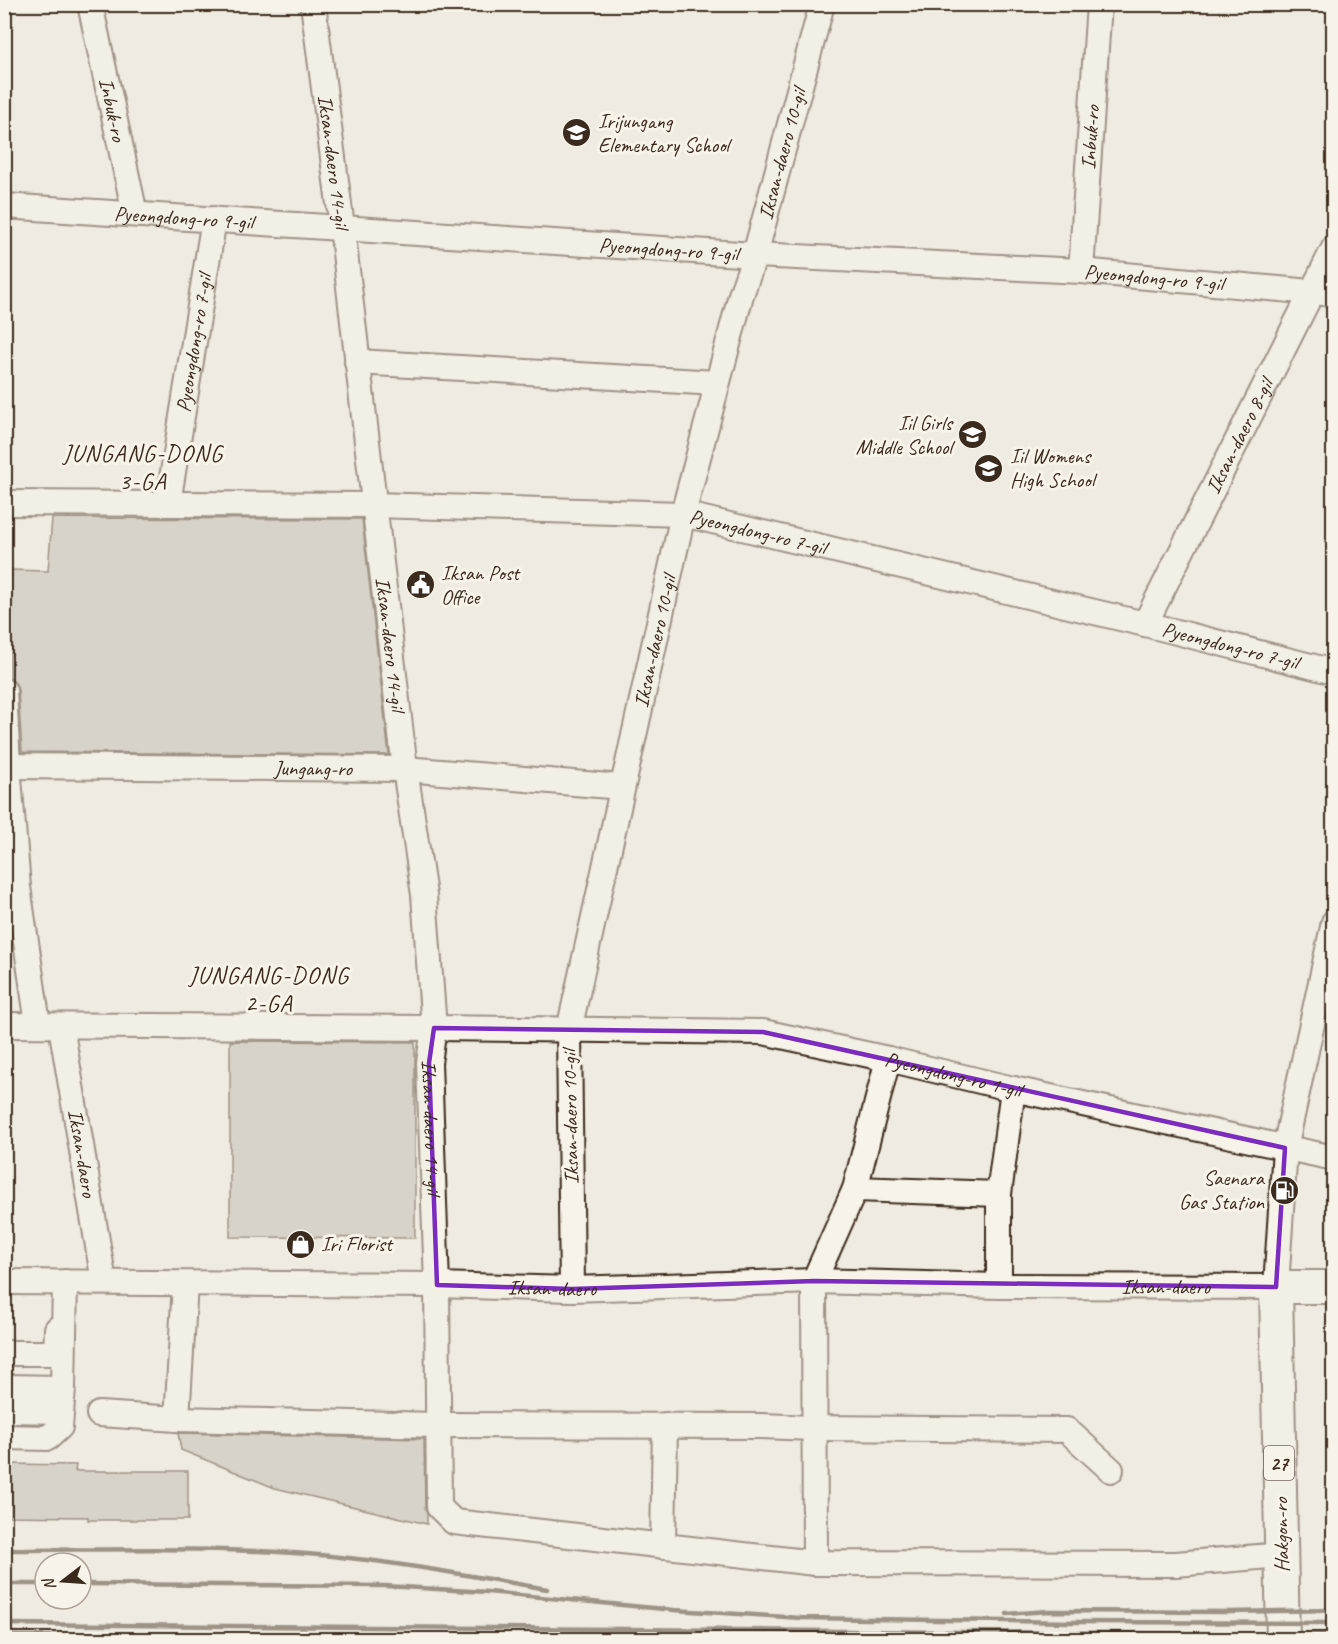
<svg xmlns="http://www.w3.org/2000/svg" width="1338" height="1644" font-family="Caveat,sans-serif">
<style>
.building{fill:#bdb5aa;stroke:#3b2a1e;stroke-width:1.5}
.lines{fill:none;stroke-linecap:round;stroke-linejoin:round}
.minor-casing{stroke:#3b2a1e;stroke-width:28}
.major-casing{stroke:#3b2a1e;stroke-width:36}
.minor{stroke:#f7f3e8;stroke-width:24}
.major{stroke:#f7f3e8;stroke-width:32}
.rail{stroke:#3b2a1e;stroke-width:4.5}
.marked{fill:none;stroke:#7b2cbf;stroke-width:4.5;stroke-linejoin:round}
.labels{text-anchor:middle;stroke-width:6;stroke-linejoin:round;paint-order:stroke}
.shield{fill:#f7f3e8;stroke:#73665b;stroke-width:1.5}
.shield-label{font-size:20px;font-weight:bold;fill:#3b2a1e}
.street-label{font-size:21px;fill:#3b2a1e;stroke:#f7f3e8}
.poi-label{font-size:21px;fill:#3b2a1e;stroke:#f7f3e8;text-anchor:start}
.quarter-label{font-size:24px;letter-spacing:1.5px;fill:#3b2a1e;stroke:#f7f3e8}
</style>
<rect width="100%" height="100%" fill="#efebe0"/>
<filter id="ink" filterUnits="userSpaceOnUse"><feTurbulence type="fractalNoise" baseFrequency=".0167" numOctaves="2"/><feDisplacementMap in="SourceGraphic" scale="12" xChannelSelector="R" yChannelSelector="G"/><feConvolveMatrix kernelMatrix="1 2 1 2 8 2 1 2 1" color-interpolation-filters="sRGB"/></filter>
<g filter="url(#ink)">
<!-- building -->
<path class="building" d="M52,518l310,1 27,236 -367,-3 -4,-62 -2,-6 -6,-6 -2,-108 40,1z
M230,1041l185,1v196l-185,-1z
M178,1433l246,6 1,68 2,7v10l-152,-36 -94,-38z
M4,1464l72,1 -1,6h113v49h-100v-3l-84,-1z"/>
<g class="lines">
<defs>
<g id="minor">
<path id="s1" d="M90,4l45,210"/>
<path id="s2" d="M313,4l29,223 63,542 19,126 10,133 -5,35 8,222 2,222 15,15 361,41 361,1 105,-9"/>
<path id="s3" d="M4,206l751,49 326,16 253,23"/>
<path id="s4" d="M1081,271l18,-267"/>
<path d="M357,362l360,21"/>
<path id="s5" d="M4,503l369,2 310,9 462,110 189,48"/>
<path id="s6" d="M168,503l46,-284"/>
<path id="s7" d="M1145,624l189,-376"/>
<path d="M4,691l4,75 10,121 20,137"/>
<path id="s8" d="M4,766l401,3 217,18"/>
<path id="s9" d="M4,1025l430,3 329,4 125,27 125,30 321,69"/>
<path id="s10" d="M61,1026l43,256"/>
<path d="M855,1189l144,5"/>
<path id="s11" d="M4,1282l433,3 135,4 242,-8 185,5 277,1 9,-139 49,-226"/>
<path d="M999,1286v-92l14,-105"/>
<path id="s12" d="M572,1289l-3,-259 114,-516 58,-219 14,-40 67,-251"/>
<path d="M4,1353h52l1,-24"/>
<path d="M4,1387l59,1"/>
<path d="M4,1410l57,1"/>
<path d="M99,1414l78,5 261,6 323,1 53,2 253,2 44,40"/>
<path d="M177,1419l8,-135"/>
<path d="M4,1437l44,1 12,-11 3,-39 2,-106"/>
<path d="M663,1546l2,-121"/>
<path d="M815,1563l-1,-282 41,-92 33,-130"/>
</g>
<path id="major" d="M1283,1640l-7,-353h58"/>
</defs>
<!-- minor casing -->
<use href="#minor" class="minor-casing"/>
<!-- major casing -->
<use href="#major" class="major-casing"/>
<!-- minor -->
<use href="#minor" class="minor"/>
<!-- major -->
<use href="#major" class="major"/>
<!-- rail -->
<path class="rail" d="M4,1550c115,0 231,-5 345,8 67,7 132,20 198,31
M4,1584h41
M81,1584l304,2 103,6 186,18 127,8 270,4 263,1
M1007,1614l42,-3 181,1 104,-2
M4,1624l1330,11
M4,1636l610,4"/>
</g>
</g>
<!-- marked area -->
<path d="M0 0H1338V1644H0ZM434,1028l329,4 522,116 -9,139 -462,-6 -242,8 -135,-4 -8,-222z" fill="#efebe0" fill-opacity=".55" fill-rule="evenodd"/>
<path class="marked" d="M434,1028l329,4 522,116 -9,139 -462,-6 -242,8 -135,-4 -8,-222z"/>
<!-- icons -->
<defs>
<symbol id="school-disc" viewBox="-11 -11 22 22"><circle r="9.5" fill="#3b2a1e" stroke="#f7f3e8"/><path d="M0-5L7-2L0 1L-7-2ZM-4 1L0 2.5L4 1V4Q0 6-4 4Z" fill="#fff"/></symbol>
<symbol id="civic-disc" viewBox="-11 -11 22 22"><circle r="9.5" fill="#3b2a1e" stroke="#f7f3e8"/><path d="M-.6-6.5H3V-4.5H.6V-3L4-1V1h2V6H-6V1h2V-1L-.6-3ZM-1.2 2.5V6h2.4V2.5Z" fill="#fff"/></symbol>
<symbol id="fuel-disc" viewBox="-11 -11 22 22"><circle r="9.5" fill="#3b2a1e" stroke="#f7f3e8"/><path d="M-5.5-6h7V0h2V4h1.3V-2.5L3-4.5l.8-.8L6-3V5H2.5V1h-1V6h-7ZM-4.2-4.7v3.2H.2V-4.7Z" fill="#fff"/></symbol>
<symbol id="shop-disc" viewBox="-11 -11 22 22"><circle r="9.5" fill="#3b2a1e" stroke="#f7f3e8"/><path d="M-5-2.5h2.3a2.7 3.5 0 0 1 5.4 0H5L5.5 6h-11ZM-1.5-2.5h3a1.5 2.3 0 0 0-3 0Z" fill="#fff"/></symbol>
</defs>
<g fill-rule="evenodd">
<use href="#school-disc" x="560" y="116" width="33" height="33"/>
<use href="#school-disc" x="956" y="418" width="33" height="33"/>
<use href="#school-disc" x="972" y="452" width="33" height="33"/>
<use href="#civic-disc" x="404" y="568" width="33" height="33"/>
<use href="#fuel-disc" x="1268" y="1174" width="33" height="33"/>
<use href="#shop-disc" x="284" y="1228" width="33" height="33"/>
</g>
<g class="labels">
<!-- shield labels -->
<rect class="shield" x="1264" y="1446" width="30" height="34" rx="4.5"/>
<g class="shield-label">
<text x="1279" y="1470">27</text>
</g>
<!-- street labels -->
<g class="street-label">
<text dy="7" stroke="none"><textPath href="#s1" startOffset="108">Inbuk-ro</textPath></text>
<text dy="7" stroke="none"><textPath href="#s4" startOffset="134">Inbuk-ro</textPath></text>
<text dy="7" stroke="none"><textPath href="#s12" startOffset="1161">Iksan-daero 10-gil</textPath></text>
<text dy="7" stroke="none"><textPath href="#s2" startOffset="159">Iksan-daero 14-gil</textPath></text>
<text dy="7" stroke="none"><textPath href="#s3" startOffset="180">Pyeongdong-ro 9-gil</textPath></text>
<text dy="7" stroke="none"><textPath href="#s3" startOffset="666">Pyeongdong-ro 9-gil</textPath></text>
<text dy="7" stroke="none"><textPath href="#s3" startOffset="1152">Pyeongdong-ro 9-gil</textPath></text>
<text dy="7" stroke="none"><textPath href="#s6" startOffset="162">Pyeongdong-ro 7-gil</textPath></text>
<text dy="7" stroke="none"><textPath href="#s7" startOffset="210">Iksan-daero 8-gil</textPath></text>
<text dy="7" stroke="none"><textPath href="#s5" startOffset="756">Pyeongdong-ro 7-gil</textPath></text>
<text dy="7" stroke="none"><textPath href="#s12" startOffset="657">Iksan-daero 10-gil</textPath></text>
<text dy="7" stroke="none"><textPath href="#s2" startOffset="645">Iksan-daero 14-gil</textPath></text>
<text dy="7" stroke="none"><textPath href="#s5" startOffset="1242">Pyeongdong-ro 7-gil</textPath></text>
<text dy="7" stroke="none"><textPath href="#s8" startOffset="309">Jungang-ro</textPath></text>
<text dy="7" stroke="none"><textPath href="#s9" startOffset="954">Pyeongdong-ro 1-gil</textPath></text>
<text transform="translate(570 1117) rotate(-91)" y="7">Iksan-daero 10-gil</text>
<text dy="7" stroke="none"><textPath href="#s2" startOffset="1131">Iksan-daero 14-gil</textPath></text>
<text dy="7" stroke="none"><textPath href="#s10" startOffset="129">Iksan-daero</textPath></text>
<text dy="7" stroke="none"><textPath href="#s11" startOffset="1162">Iksan-daero</textPath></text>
<text dy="7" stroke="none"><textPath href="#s11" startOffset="548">Iksan-daero</textPath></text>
<text transform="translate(1281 1535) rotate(-91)" y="7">Hakgon-ro</text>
</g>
<!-- poi labels -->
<g class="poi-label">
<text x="598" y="128">Irijungang<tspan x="598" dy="24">Elementary School</tspan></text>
<text x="952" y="430" text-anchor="end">Iil Girls<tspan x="952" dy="24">Middle School</tspan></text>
<text x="1010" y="463">Iil Womens<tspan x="1010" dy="24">High School</tspan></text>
<text x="441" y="580">Iksan Post<tspan x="441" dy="24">Office</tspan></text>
<text x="1264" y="1185" text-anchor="end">Saenara<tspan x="1264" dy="24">Gas Station</tspan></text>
<text x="321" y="1251">Iri Florist</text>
</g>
<!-- quarter labels -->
<g class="quarter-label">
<text x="143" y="461">JUNGANG-DONG<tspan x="143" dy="28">3-GA</tspan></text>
<text x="269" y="983">JUNGANG-DONG<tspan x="269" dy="28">2-GA</tspan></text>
</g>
</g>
<!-- margin -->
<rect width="1338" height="1644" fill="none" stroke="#f7f3e8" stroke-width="24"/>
<rect x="12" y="12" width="1314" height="1620" fill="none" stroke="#3b2a1e" stroke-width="2" filter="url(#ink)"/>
<!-- north arrow -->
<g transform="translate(63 1581) rotate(253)"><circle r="28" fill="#f7f3e8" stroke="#aca397" stroke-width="1.5"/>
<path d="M0-4.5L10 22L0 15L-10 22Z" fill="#3b2a1e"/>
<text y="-9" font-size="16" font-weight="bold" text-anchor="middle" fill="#3b2a1e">N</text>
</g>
</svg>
